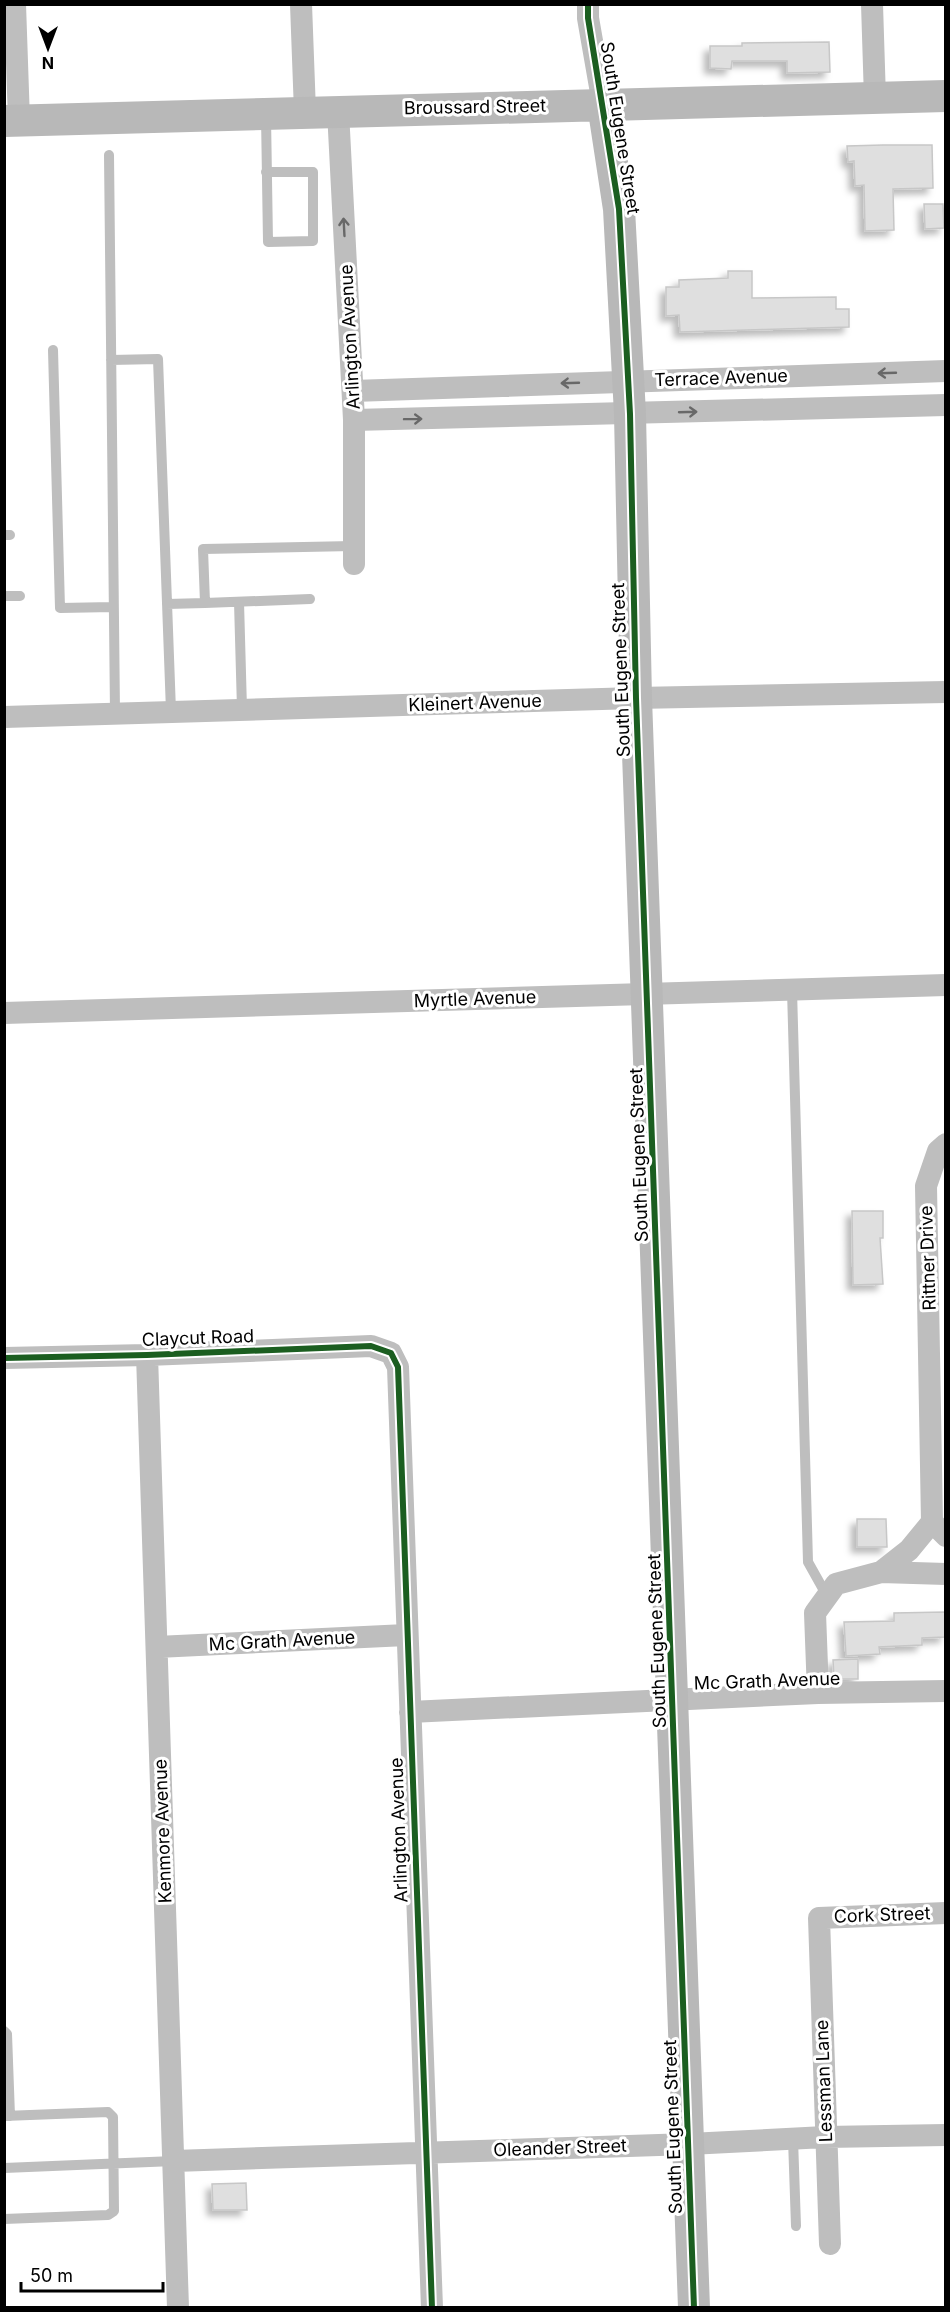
<svg xmlns="http://www.w3.org/2000/svg" width="950" height="2312" font-family="Inter,sans-serif">
<style>
.building{fill:#dfdfdf;stroke:#c7c7c7;stroke-width:1.5;filter:url(#shadow)}
.lines{fill:none;stroke-linecap:round;stroke-linejoin:round}
.lane{stroke:#bebebe;stroke-width:10}
.street{stroke:#bebebe;stroke-width:22}
.secondary{stroke:#b8b8b8;stroke-width:32}
.cycleway-casing{stroke:#fff;stroke-width:10}
.cycleway{stroke:#1b5e20;stroke-width:6}
.oneway{stroke:#686868}
.labels{text-anchor:middle;stroke-width:6;stroke-linejoin:round;paint-order:stroke}
.street-label{font-size:18px;fill:#000;stroke:#fff}
</style>
<defs>
<filter id="shadow"><feDropShadow dx="-5.5" dy="5.5" stdDeviation="3" flood-color="#0004"/></filter>
</defs>
<rect width="100%" height="100%" fill="#fff"/>
<!-- building -->
<path class="building" d="M829,42l1,30 -43,1v-12h-55l-1,8 -21,-1v-22h32v-3z
M883,145h49l1,43 -40,1 1,41 -29,1 -1,-46 -9,1 -1,-25 -6,1 -1,-16z
M924,204h19l1,24 -19,1z
M728,271h24v27l84,-1v12h13v18l-169,5 -1,-17 -13,1v-29h13v-7l49,-2z
M852,1211h31v27h-3l3,46 -30,1z
M857,1519h29l1,28h-30z
M945,1612v25l-23,1v7l-43,2 1,7 -34,2 -2,-34 50,-1v-8z
M858,1659v20h-24l-1,-19z
M246,2183l1,27h-34l-1,-26z"/>
<g class="lines">
<!-- lane -->
<path class="lane" d="M266,116l2,126 45,-1v-69h-47
M109,155l6,558
M53,350l7,258 53,-1
M111,360l47,-1 13,352
M4,535h6
M4,596h16
M310,599l-105,4 -2,-54 150,-3
M239,602l3,107
M167,604l38,-1
M792,990l16,572 19,34
M4,2031l3,3 3,82
M4,2116l104,-4 5,5 1,94 -6,4 -104,4
M793,2139l3,87
M4,2168l170,-7"/>
<!-- street -->
<path class="street" d="M15,4l4,117
M301,4l4,108
M588,4v14l15,86
M872,4l3,95
M338,111l16,309v144
M353,391l593,-20
M354,420l592,-15
M4,717l632,-19 310,-6
M4,1013l942,-28
M946,1144l-8,7 -12,35 6,336 14,14
M147,1355l31,953
M4,1358l143,-3 224,-9 20,7 7,14 34,941
M881,1572l65,2
M157,1647l249,-12
M818,1693l-3,-80 21,-29 45,-12 28,-22 23,-28
M410,1712l408,-19 128,-2
M174,2161l515,-17 136,-7 121,-2
M830,2244l-11,-326 127,-5"/>
<!-- secondary -->
<path class="secondary" d="M603,104l16,105 11,205 6,284 58,1610
M4,121l942,-25"/>
<defs>
<path id="cycleway" d="M588,4v14l31,191 11,205 6,284 58,1610
M4,1358l143,-3 224,-9 20,7 7,14 34,941"/>
</defs>
<!-- cycleway casing -->
<use href="#cycleway" class="cycleway-casing"/>
<!-- cycleway -->
<use href="#cycleway" class="cycleway"/>
</g>
<!-- one-way arrows -->
<defs><path id="oneway-shaft" d="M-6 0H5M1.5-3L5.5 0L1.5 3" fill="none" stroke-width="1.6" stroke-linecap="round" stroke-linejoin="round" transform="scale(1.5)"/></defs>
<g class="oneway">
<use href="#oneway-shaft" transform="translate(344 227) rotate(-93)"/>
<use href="#oneway-shaft" transform="translate(887 373) rotate(178)"/>
<use href="#oneway-shaft" transform="translate(570 383) rotate(178)"/>
<use href="#oneway-shaft" transform="translate(688 412) rotate(-2)"/>
<use href="#oneway-shaft" transform="translate(413 419) rotate(-1)"/>
</g>
<g class="labels">
<!-- street labels -->
<g class="street-label">
<text transform="translate(475 107) rotate(-1)" y="6">Broussard Street</text>
<text transform="translate(620 128) rotate(81)" y="6">South Eugene Street</text>
<text transform="translate(350 337) rotate(-93)" y="6">Arlington Avenue</text>
<text transform="translate(721 378) rotate(-2)" y="6">Terrace Avenue</text>
<text transform="translate(621 670) rotate(-92)" y="6">South Eugene Street</text>
<text transform="translate(475 703) rotate(-2)" y="6">Kleinert Avenue</text>
<text transform="translate(475 999) rotate(-2)" y="6">Myrtle Avenue</text>
<text transform="translate(639 1155) rotate(-92)" y="6">South Eugene Street</text>
<text transform="translate(928 1258) rotate(-92)" y="6">Rittner Drive</text>
<text transform="translate(198 1338) rotate(-2)" y="6">Claycut Road</text>
<text transform="translate(282 1641) rotate(-3)" y="6">Mc Grath Avenue</text>
<text transform="translate(657 1641) rotate(-92)" y="6">South Eugene Street</text>
<text transform="translate(767 1681) rotate(-2)" y="6">Mc Grath Avenue</text>
<text transform="translate(399 1830) rotate(-92)" y="6">Arlington Avenue</text>
<text transform="translate(163 1831) rotate(-92)" y="6">Kenmore Avenue</text>
<text transform="translate(882 1915) rotate(-2)" y="6">Cork Street</text>
<text transform="translate(824 2081) rotate(-92)" y="6">Lessman Lane</text>
<text transform="translate(673 2127) rotate(-92)" y="6">South Eugene Street</text>
<text transform="translate(560 2148) rotate(-2)" y="6">Oleander Street</text>
</g>
</g>
<!-- border -->
<rect width="950" height="2312" fill="none" stroke="#000000" stroke-width="12"/>
<!-- north arrow -->
<g transform="translate(48 48) rotate(180)" stroke="#ffffff" stroke-width="4.5" paint-order="stroke">
<path d="M0-4.5L10 22L0 15L-10 22Z" fill="#000000"/>
<text y="-9" font-size="16" font-weight="bold" text-anchor="middle" fill="#000000">N</text>
</g>
<!-- scale -->
<path d="M21 2282v9h142v-9" fill="none" stroke="#000000" stroke-width="3"/>
<text x="30" y="2282" font-size="18" fill="#000000" stroke="#ffffff" stroke-width="4.5" paint-order="stroke">50 m</text>
</svg>
